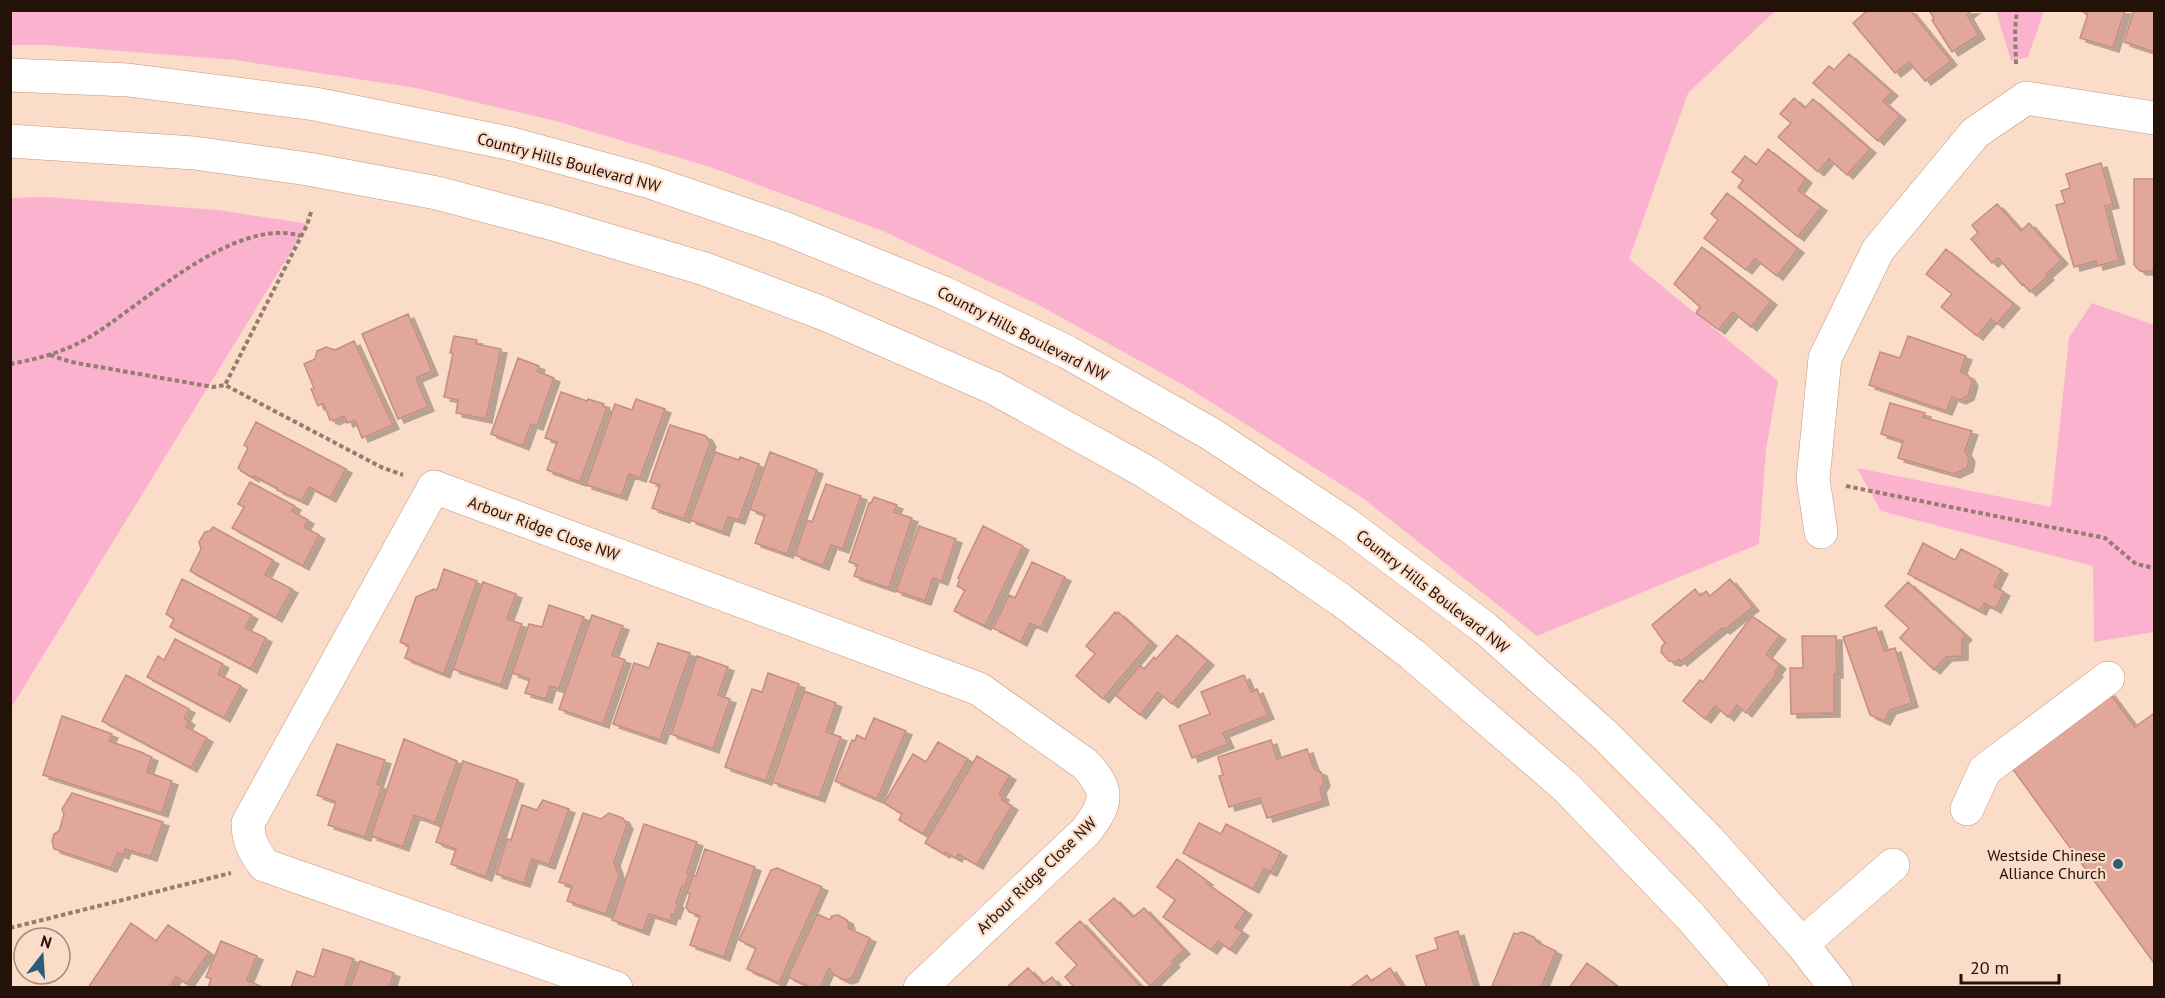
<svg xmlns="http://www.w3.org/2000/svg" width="2165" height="998" font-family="'PT Sans',sans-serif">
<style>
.green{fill:#fbb2cf}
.building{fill:#e0a79a;stroke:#c48e81;stroke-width:1.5;filter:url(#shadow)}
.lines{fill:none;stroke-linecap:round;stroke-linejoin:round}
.minor-casing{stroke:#c59679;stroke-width:34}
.major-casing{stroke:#c59679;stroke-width:34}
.path{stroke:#957d6e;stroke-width:4;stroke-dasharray:4.5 3;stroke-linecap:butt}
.minor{stroke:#fff;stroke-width:33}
.major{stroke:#fff;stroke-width:33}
.poi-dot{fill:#295e7a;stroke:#fadcc9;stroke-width:2}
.labels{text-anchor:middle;stroke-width:4.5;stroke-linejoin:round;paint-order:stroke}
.street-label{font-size:16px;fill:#231207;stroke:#fadcc9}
.poi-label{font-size:16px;fill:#231207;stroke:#fadcc9;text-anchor:end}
</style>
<defs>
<filter id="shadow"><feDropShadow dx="6" dy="4" stdDeviation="0" flood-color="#0004"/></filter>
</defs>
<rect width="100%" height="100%" fill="#fadcc9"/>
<!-- green -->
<path class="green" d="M11,10l1764,1 -87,82 -59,166 149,122 -12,68 -7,95 -222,92 -173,-137 -177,-112 -150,-83 -154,-73 -173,-64 -154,-46 -140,-33 -181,-28 -188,-15h-36z
M1996,11h48l-16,46 -17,4z
M45,197l173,13 90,14 -297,484v-510z
M2092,303l62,22v307l-60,10 -1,-76 -212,-55 -24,-43 194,39 18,-169z"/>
<!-- building -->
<path class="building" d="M1868,10h42l41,51 -26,20 -16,-19 -14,11 -42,-50z
M1929,10h44l-6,5 12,20 -27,17 -20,-32 2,-1z
M2079,10h46l-12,38 -33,-10 8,-24z
M2134,10h20v42l-30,-10z
M1849,54l43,38 -9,9 17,15 -22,25 -65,-58 16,-17 5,4z
M1794,98l11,10 8,-9 57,50 -23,26 -18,-16 -11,13 -40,-35 13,-14 -11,-9z
M1768,149l38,30 -8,11 23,17 -23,30 -60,-50 5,-7 -11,-8 13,-16 11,9z
M2101,163l12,41 -8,2 14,54 -22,6 -1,-5 -22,6 -18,-62 9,-2 -4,-12 9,-3 -4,-14z
M2134,179h20v90l-2,2h-12l-6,-6z
M1727,193l71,56 -21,27 -22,-17 -9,11 -42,-32 14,-18 -7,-6z
M1997,204l24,27 8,-8 33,37 -16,14 2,2 -18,16 -7,-8 -1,1 -24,-27 -6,5 -21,-24 7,-6 -6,-8z
M1702,247l69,54 -20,26 -18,-15 -14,18 -23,-17 4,-6 -26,-23z
M1946,249l68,55 -17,20 -6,-5 -14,17 -36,-29 11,-13 -26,-20z
M408,314l24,57 -16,7 12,29 -30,12 -36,-85z
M454,336l23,4 -1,4 25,5 -15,70 -30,-6 2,-13 -14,-3 9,-44h-3z
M1908,336l58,20 -6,16 8,3 4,7 -4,14 -8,4 -8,-3 -6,14 -77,-26 11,-33 20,6z
M354,341l39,84 -31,13 -7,-18 -8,3 -3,-7 -11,5 -1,-2 -2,1 -7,-17 -5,3 -7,-17 3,-1 -10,-24 11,-5 2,-8 9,-4 9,3z
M518,358l21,8 -2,5 17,7 -17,48 -6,-2 -8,22 -32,-12z
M561,392l26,9 1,-2 16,5 -1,2 4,2 -27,74 -33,-12 10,-28 -12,-4z
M636,399l29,10 -25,69 -11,-4 -8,22 -35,-11 29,-81 17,6z
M1890,403l35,10 -2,4 49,14 -7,20 4,7 -2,10 -13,6 -56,-16 5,-17 -22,-7z
M256,422l90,47 -16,29 -21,-11 -7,14 -25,-11v-2l-23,-12 -1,2 -12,-7v-1l-3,-2 10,-20 -4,-3z
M670,425l36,11 4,7 -26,76 -32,-11 8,-23 -10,-3z
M715,452l24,8 1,-3 19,7 -20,56 -11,-3 -5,15 -33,-12z
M770,452l47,18 -30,84 -32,-11 10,-28 -15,-6z
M250,482l45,24 -3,5 16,9 -4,7 15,8 -16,31 -71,-38 12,-21 -6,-3z
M826,484l35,12 -18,53 -12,-4 -8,21 -28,-11 12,-35 5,2z
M874,497l23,8 -3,7 18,6 -23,70 -35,-12 4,-11 -9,-3 20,-59h2z
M919,526l37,13 -14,42 -9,-3 -8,23 -29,-10z
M983,526l40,20 -38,80 -31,-15 11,-21 -8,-4 3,-7 -2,-1z
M213,527l60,33 -8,15 27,14 -16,29 -86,-47 11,-22 -2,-7 6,-10 5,-1z
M1923,543l32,17 6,-11 41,21 -8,16 10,6 -9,17 -11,-6 -4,8 -72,-37z
M1032,562l33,15 -24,51 -11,-5 -9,19 -28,-14 16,-33 6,3z
M444,569l33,12 -33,93 -39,-16 4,-12 -9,-4 16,-45 18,-8 3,1z
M182,579l70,36 -7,13 21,10 -15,31 -81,-42 4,-8 -8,-5z
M1730,579l23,28 -29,23 -2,-2 -41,34 -2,-3 -4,3 -6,-1 -8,-9 1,-6 3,-3 -13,-18 43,-36 5,7 6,-5 4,5z
M483,582l33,12 -9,25 15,5 -21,61 -48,-16z
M1908,582l58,54 -4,4v16l-16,1 -12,13 -34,-32 9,-10 -24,-22z
M549,605l35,12 -25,72 -9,-3 -4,13 -21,-6 5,-14 -18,-6 17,-49 13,3z
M1115,612l1,2 2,-2 33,30 -48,57 -27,-23 19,-22 -9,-8z
M592,615l31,11 -11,29 13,5 -22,64 -44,-15z
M1752,616l28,20 -14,18 14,11 -5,7 2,1 -31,40 -9,-8 -9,12 -13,-11 -10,13 -22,-18 17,-21 3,2z
M1876,627l8,24 11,-3 17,55 -22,7 -6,11 -14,-6 -27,-78z
M1177,635l31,26 -36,43 -14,-12 -18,23 -25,-20 25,-30 4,4 10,-12 2,2z
M1802,636h34l1,38h-3v39l-43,1 -1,-46h13z
M175,639l48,25 -5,10 23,12 -17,32 -77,-41 11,-21 6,4z
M658,643l32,10 -30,87 -47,-16 21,-61 15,5z
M697,656l31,11 -10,28 12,4 -17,50 -42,-15z
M768,673l31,11 -33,97 -41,-14 27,-78 10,3z
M126,675l63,34 -5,9 5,3 -3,6 21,11 -16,30 -89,-47z
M1244,675l7,17 6,-3 11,26 -45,18 5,11 -36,14 -13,-32 31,-12 -9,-22z
M804,691l32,12 -10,29 15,5 -22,61 -47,-16z
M2109,692l26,35 18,-13 1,2v247l-145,-199z
M62,716l50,18 -3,7 35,12v1l8,3 -5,15 25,9 -10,32 -119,-38z
M874,718l32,13 -29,68 -42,-18 17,-41 3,1 2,-6 8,4z
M404,739l53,22 -22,62 -21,-8 -11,32 -32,-11z
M1271,740l6,19 30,-10 7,20 7,3 3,10 -4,7 3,12 -56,17 -7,-20 -31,9 -10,-31 4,-1 -5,-18z
M938,742l30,17 -45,75 -24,-14 3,-6 -18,-11 29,-49 13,8z
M337,744l48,16 -8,24 5,2 -17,51 -37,-12 8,-23 -19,-7z
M977,756l33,20 -11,18 4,2 -1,4 10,6 -35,59 -19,-11 -2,4 -11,-6 -1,2 -19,-11z
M463,761l55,19 -32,97 -35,-13 5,-15 -20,-7z
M72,793l91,29 -12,35 -26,-8 -2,6 -5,-2 -7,15 -57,-19 -2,-8 2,-7 5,-3 5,-17 -2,-5z
M543,800l26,9 -20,56 -17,-6 -8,24 -28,-9 11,-35 4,1 11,-35 15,5z
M583,813l18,6 8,-6 14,5 4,7 -13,37 5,14 -13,38 -39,-13 5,-15 -13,-4z
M1199,823l22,11 5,-10 55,28 -10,20 -7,-3 -11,20 -70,-36z
M644,824l53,18 -10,31h2l-4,14 -3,-1 -6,17 2,1 -4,11 -2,-1 -2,7 -21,-7 -6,17 -31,-11z
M705,849l50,18 -31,90 -34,-12 10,-29 -11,-4 -3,-5 4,-13 -3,-1 6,-18 3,1z
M1177,859l30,22 -1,2 40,28 -11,16 8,5 -13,18 -12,-9 -7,9 -48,-33 12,-17 -18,-13z
M777,868l45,19 -43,96 -32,-14 9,-21 -17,-8 32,-70z
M1114,898l19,19 11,-9 40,42 -12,11 2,2 -24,23 -61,-66z
M817,914l13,6 2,-4 6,-1 9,5 2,5 -1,3 22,10 -18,40 -7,2 -11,-5 -5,-7 -9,20h-8l-24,-11z
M1080,921l62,67h-67l-10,-11 12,-12 -21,-22z
M131,923l25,18 12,-16 41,27 -22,32 -11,-7 -7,11h-81z
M1458,931l17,57h-48l-11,-32 22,-7 -3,-11z
M1522,932l12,5 3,5 19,9 -15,37 -49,-2 22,-53 3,1z
M221,941l36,15 -10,24 17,8h-56l3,-9 -5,-2z
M323,949l31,10 -10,29h-53l6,-17 17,6z
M360,961l34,12 -5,15h-39z
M1587,963l33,25h-51z
M1028,968l15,16 9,-7 9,11h-55z
M1390,968l13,20h-54l18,-13 4,6z"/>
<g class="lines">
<defs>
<path id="minor" d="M1821,532l-8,-53 12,-121 53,-108 97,-117 51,-35 128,20
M1967,809l18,-39 123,-92
M1802,944l91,-79
M616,988l-352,-123c-10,-14 -16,-24 -16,-42l186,-336 545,202 106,75c25,27 23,38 1,67l-166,157"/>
<path id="major" d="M10,75l118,5 187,24 193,39 139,38 137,47 160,65 123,59 144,82 134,89 141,106 120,107 101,102 95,106 34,44
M10,141l184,12 114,16 129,24 113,30 155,46 117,44 172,75 152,84 129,83 66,45 72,55 153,132 124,129 62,72"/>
</defs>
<!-- minor casing -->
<use href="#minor" class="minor-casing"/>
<!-- major casing -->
<use href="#major" class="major-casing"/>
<!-- path -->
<path class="path" d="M2016,64l-1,-35 2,-19
M311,212l-4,13 -82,160 156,82 22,8
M50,355l21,7 142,25 12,-2
M10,364c28,-5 54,-12 78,-26 54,-32 146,-123 213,-102
M1846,486l259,52 31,26 18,4
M10,928l221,-55"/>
<!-- minor -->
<use href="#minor" class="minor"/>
<!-- major -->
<use href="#major" class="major"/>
</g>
<!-- markers -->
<circle class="poi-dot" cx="2118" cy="864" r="6"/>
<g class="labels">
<!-- street labels -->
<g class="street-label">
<text transform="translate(569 162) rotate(15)" y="6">Country Hills Boulevard NW</text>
<text transform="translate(1023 333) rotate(27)" y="6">Country Hills Boulevard NW</text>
<text transform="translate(544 528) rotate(20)" y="6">Arbour Ridge Close NW</text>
<text transform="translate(1433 591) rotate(38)" y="6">Country Hills Boulevard NW</text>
<text transform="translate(1036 875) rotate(-44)" y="6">Arbour Ridge Close NW</text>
</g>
<!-- poi labels -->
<g class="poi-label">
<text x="2106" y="861">Westside Chinese<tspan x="2106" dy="18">Alliance Church</tspan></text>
</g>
</g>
<!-- border -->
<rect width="2165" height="998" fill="none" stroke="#231207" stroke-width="24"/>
<!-- north arrow -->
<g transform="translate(42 956) rotate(17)"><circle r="28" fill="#fadcc9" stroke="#a48b7b" stroke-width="1.5"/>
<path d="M0-4.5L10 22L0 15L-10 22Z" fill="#295e7a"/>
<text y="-9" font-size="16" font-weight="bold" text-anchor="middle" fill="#231207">N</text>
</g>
<!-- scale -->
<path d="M1961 974v9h98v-9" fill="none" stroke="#231207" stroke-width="3"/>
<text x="1970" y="974" font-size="18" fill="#231207" stroke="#fadcc9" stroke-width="4.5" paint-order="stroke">20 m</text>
</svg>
